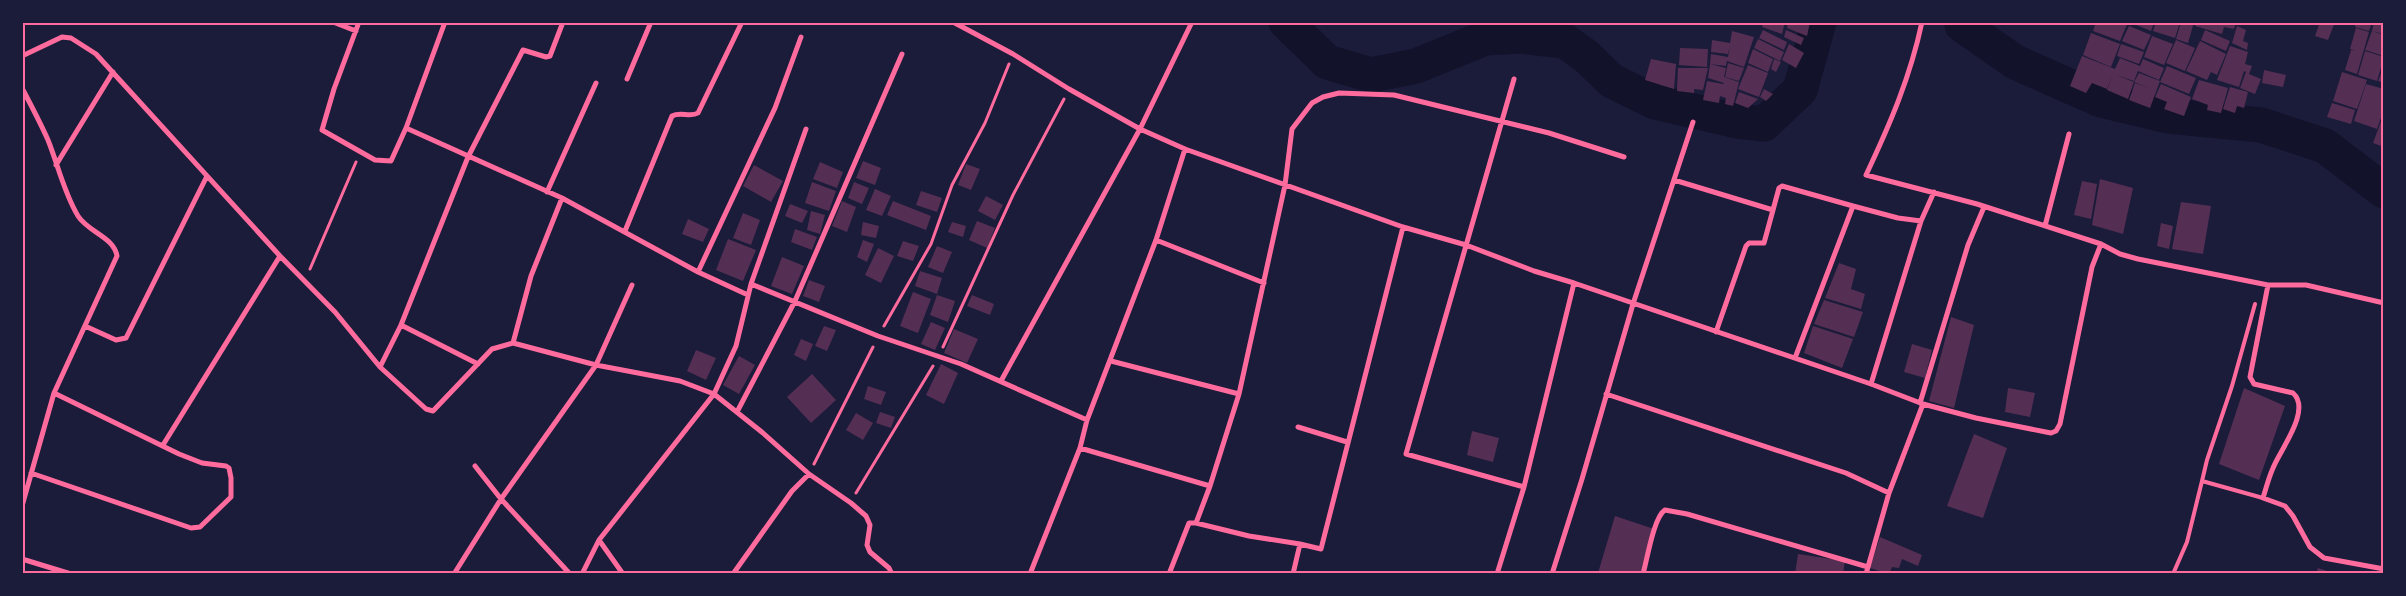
<svg xmlns="http://www.w3.org/2000/svg" width="2406" height="596" font-family="'Asap Condensed',sans-serif">
<style>
.lines{fill:none;stroke-linecap:round;stroke-linejoin:round}
.river{stroke:#12122b;stroke-width:35}
.building{fill:#542f53}
.path{stroke:#ff6b9d;stroke-width:3}
.service{stroke:#ff6b9d;stroke-width:4}
.minor{stroke:#ff6b9d;stroke-width:5}
.neatline{fill:none;stroke:#ff6b9d;stroke-width:2}
</style>
<rect width="100%" height="100%" fill="#1b1b3a"/>
<g class="lines">
<!-- river -->
<path class="river" d="M1286,22l41,40 44,13 45,-9 69,-28 34,-2 46,5 22,16 25,24 43,21 82,19 27,3 36,-34 19,-68
M1962,22v3l53,37 86,38 67,16 93,9 64,21 59,45"/>
</g>
<!-- building -->
<path class="building" d="M1763,22h22l-3,12 -20,-7z
M1788,22h22l-3,14 -20,-8z
M2096,22h32l-8,19 -27,-10z
M2129,22h25l-3,9z
M2156,22h24l-5,16 -22,-7z
M2181,22h13l-6,21 -12,-4z
M2197,22h39l-2,7 -10,-2 -2,7 -27,-8z
M2320,22h15l-7,18 -13,-4z
M2356,22h16l-3,9 -14,-4z
M2374,22h10v12l-12,-3z
M2129,26l22,9 -7,15 -22,-9z
M2237,26l9,4 -3,11 5,2 -1,7 -15,-7z
M2356,28l13,4 -12,42 -12,-4 6,-20 5,1 -6,-2z
M1763,30l24,12 -3,8 -25,-12z
M1786,30l18,8 -3,7 -17,-8z
M2205,30l25,11 -4,10 -25,-11z
M1732,31l22,6 -10,30 -17,-6 -1,5 -16,-2 1,-10 17,3 2,-11 -2,8 -17,-2 1,-12 18,3z
M2372,31l12,4v21l-19,-6z
M2091,33l29,11 -9,23 -28,-12z
M2152,36l21,8 -9,21 -20,-8z
M1758,39l26,13 -4,9 -26,-13z
M2176,40l19,8 -10,23 -19,-8z
M2200,41l26,13 -9,21 -6,-3 -4,8 -21,-9z
M1789,44l15,9 -8,15 -14,-8z
M2121,44l23,8 -5,12 -22,-8z
M2230,46l18,6 -3,12 7,2 -3,8 12,5 -6,15 -15,-6 6,-16 -2,-1 -5,16 -22,-7z
M1680,48l28,1 -1,18 -28,-2z
M1753,49l20,10 -5,13 -20,-9z
M2365,51l19,6 -7,24 -19,-6z
M2082,56l33,13 5,-11 20,8 -6,15 -18,-6 18,7 -6,17 -21,-9 6,-17 -6,16 -15,-6 -6,10 -16,-7z
M1651,59l25,5 -2,25 -29,-9z
M1774,59l7,3 -5,10 -5,-3z
M2143,59l21,9 -5,12 -21,-9z
M1728,63l16,5 -5,13 -14,-4z
M1710,64l16,4 -2,9 15,5 -6,24 -8,-2 1,-6 -6,-2 -1,7 -16,-3 4,-19 16,3 1,-1 -16,-5z
M1748,65l20,8 -9,24 -21,-8z
M2167,66l29,12 -7,16 -29,-12z
M2384,66v17l-6,-2z
M1678,68h30l-5,22 -9,-1v4l-17,-2z
M2264,70l22,5 -3,12 -21,-4z
M2342,72l25,8 -10,29 -24,-8z
M2139,73l21,8 -10,27 -21,-8 6,-17 15,5 -16,-6z
M2199,80l29,8 -7,25 -14,-3 1,-5 -16,-6z
M2161,84l30,13 -7,19 -20,-7 3,-7 -12,-5z
M2366,84l18,5v20l-7,20 -23,-8z
M2230,87l18,5 -4,16 -7,-2 -2,7 -12,-4z
M1764,89l9,5 -7,7 -6,-4z
M1739,92l19,7 -10,9 -13,-5z
M2332,103l23,7 -4,14 -24,-7z
M2383,116h1v31l-11,-4z
M863,161l18,7 -6,17 -19,-7z
M820,162l23,10 -6,16 -24,-9z
M966,164l14,5 -9,21 -13,-5z
M754,165l29,16 -12,21 -28,-16z
M2100,179l33,9 -10,46 -31,-9z
M2082,181l15,3 -6,35 -17,-4z
M812,182l24,9 -7,20 -24,-8z
M854,182l15,6 -7,16 -14,-6z
M875,189l16,7 -9,20 -16,-6z
M921,191l21,7 -5,14 -21,-7z
M986,196l17,9 -8,15 -17,-9z
M842,201l14,6 -9,25 -15,-6z
M893,201l38,15 -5,14 -39,-15z
M2181,202l30,4 -8,48 -31,-5z
M790,204l18,7 -6,12 -17,-7z
M811,211l14,4 -5,19 -13,-4z
M743,213l17,7 -9,25 -18,-7z
M688,219l21,10 -6,13 -21,-8z
M977,221l18,7 -8,20 -18,-8z
M863,222l16,4 -3,12 -15,-3z
M952,222l14,4 -3,11 -15,-5z
M2161,223l12,3 -4,23 -12,-3z
M795,229l22,8 -5,13 -21,-8z
M728,239l28,11 -13,31 -27,-11z
M863,240l11,4 -7,18 -10,-5z
M903,241l16,5 -6,15 -16,-5z
M937,246l15,6 -9,21 -15,-6z
M878,248l16,8 -13,27 -16,-8z
M782,257l22,9 -12,28 -21,-8z
M1839,263l17,6 -5,20 14,5 -4,15 -36,-11z
M920,271l22,7 -5,16 -22,-8z
M809,280l16,6 -6,16 -16,-6z
M913,292l18,7 -13,34 -18,-7z
M937,295l18,6 -7,21 -18,-7z
M972,295l22,9 -4,11 -23,-9z
M1824,300l39,12 -9,25 -40,-13z
M1951,317l23,8 -20,83 -25,-7z
M931,322l14,6 -10,22 -14,-6z
M824,326l12,4 -9,21 -12,-5z
M1813,326l40,13 -11,29 -38,-15z
M954,329l24,10 -11,24 -23,-10z
M801,339l12,5 -7,17 -12,-6z
M1912,344l20,6 -7,28 -21,-6z
M696,350l20,8 -10,22 -19,-9z
M739,356l16,9 -16,29 -16,-9z
M941,364l17,9 -14,31 -18,-9z
M812,374l24,26 -25,23 -24,-26z
M868,386l18,6 -5,13 -17,-6z
M2008,388l27,5 -5,24 -25,-5z
M2244,388l41,18 -26,74 -40,-16z
M880,412l15,5 -4,11 -15,-5z
M856,413l17,10 -10,17 -17,-10z
M1472,431l27,7 -6,24 -26,-7z
M1974,434l33,14 -24,70 -36,-12z
M1615,516l39,13 -11,45 -45,-1z
M1880,537l42,18 -4,11 -16,-7 -3,9 -7,-1 -3,7 -19,-6z
M1798,554l47,7 -2,13h-48z
M2318,568l15,5v1h-17z"/>
<g class="lines">
<!-- path -->
<path class="path" d="M310,269l46,-107
M884,326l47,-82 21,-59 33,-62 24,-59
M943,347l70,-152 51,-96
M814,464l59,-117
M856,493l77,-127"/>
<!-- service -->
<path class="service" d="M2255,304l-23,82 -25,74 -5,21 61,17
M2173,574l14,-32 15,-61"/>
<!-- minor -->
<path class="minor" d="M333,22l23,9
M359,22l-25,67 -12,41 53,30 16,1 15,-33 39,-106
M953,22l60,32 56,35 71,40 45,20 218,78 63,18 68,26 40,12 297,101 52,20 53,14 75,15 5,-2 4,-7 32,-157 9,-23 19,10 18,5 130,26h38l78,18
M1617,22h50
M1922,22c-12,56 -32,102 -56,153l111,29 124,40
M22,56l40,-19 9,1 25,16 184,202 55,56 45,55 46,42 7,2 59,-62 21,-6 83,22 84,16 34,13 49,39 46,41 42,29 15,13 4,9 -3,20 3,7 19,16 3,6
M627,79l24,-57
M1514,79l-108,375 118,33
M22,88c9,17 18,34 26,52 10,25 16,53 30,76 10,16 36,21 39,40l-63,137 -32,113
M406,128l156,70 136,74 50,23
M56,165l57,-93
M1674,180l99,30 -9,33h-15l-3,3 -30,86
M547,192l49,-109
M1773,210l6,-22 3,-2 71,20
M2045,226l24,-92
M625,231l47,-115c9,-5 18,2 26,-3l44,-91
M1156,240l108,43
M698,272l77,-164 26,-71
M751,284l55,-155
M2268,285l-18,92 4,7 39,9c19,17 -13,57 -20,75 -4,9 -7,20 -10,30l22,8 8,10 17,31 14,11 60,11
M401,325l77,39
M85,326l31,14 10,-2 81,-162
M513,343l18,-67 31,-78
M1795,358l58,-152 45,12 23,3
M1111,361l128,33
M380,367l21,-42 67,-168 55,-107 23,7 4,-1 13,-34
M1001,381l139,-252 52,-107
M1871,384l50,-163 13,-29
M1606,394l240,79 43,20
M1920,403l48,-158 16,-38
M737,412l58,-111 107,-247
M1298,427l49,15
M163,445l117,-189
M1080,448l130,38
M475,466l26,33 69,75
M31,473l160,55 9,-1 31,-30v-19l-2,-10 -3,-2 -24,-3 -23,-9 -125,-61
M1196,523l53,13 51,8
M22,559l49,15
M454,574l47,-75 95,-134 36,-80
M582,574l17,-34
M623,574l-24,-34 115,-146 22,-48 15,-62 127,52 83,28 126,56
M733,574l59,-83 17,-17
M1030,574l50,-126 7,-28 69,-180 29,-91
M1169,574l20,-51h7l14,-37 29,-92 46,-209 7,-56 20,-26 11,-6 16,-4 55,2 155,38 75,24
M1293,574l7,-30 21,5 82,-322
M1497,574l27,-87 50,-204
M1552,574l30,-95 51,-175 60,-182
M1643,574c4,-14 11,-58 22,-64l22,4 181,53
M1866,574l23,-81 34,-89"/>
</g>
<!-- border -->
<rect width="2406" height="596" fill="none" stroke="#1b1b3a" stroke-width="48"/>
<rect x="24" y="24" width="2358" height="548" class="neatline"/>
</svg>
